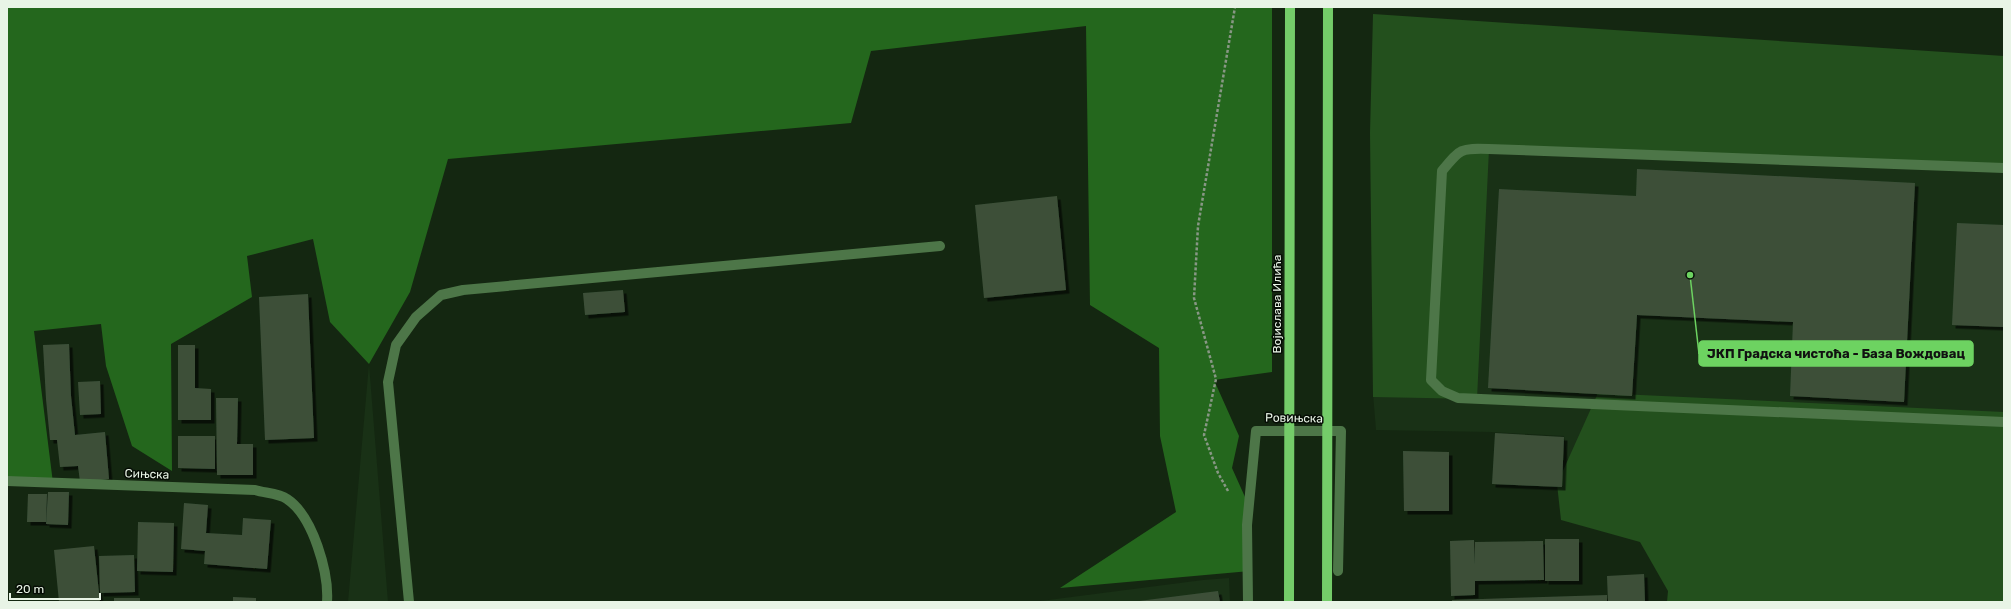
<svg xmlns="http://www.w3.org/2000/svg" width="2011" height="609" font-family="Rubik,sans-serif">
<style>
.built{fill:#193116}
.green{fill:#23501d}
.forest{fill:#24671d}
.building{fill:#3c5039;filter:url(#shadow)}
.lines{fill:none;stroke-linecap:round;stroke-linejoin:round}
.path{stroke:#889785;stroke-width:2.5;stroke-dasharray:3 2;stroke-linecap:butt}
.minor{stroke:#4d7648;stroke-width:10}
.major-bridge{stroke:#74cc69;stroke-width:10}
.labels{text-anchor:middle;stroke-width:3;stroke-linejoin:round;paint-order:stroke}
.street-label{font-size:12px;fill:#e8f4e6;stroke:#060d05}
.leader{fill:none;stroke:#6dd361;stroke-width:1.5}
.callout-dot{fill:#6dd361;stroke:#060d05;stroke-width:1.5}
.callout{fill:#6dd361;stroke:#6dd361;stroke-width:1.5}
.callout-label{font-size:13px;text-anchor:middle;font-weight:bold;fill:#111}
</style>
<defs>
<filter id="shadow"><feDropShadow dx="3.5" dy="3.5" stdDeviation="0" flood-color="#0009"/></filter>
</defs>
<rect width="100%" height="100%" fill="#142711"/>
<!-- built -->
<path class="built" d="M1380,133l624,23v303l-436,2 -4,-25 -73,-4 -115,-2 -3,-36z
M369,364l19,238h-40z
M1229,578l1,24h-197l170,-22z"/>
<!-- green -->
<path class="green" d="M1373,14l631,42v112l-515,-19 -12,250 -104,-2 -3,-264z
M1598,393l406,19v190h-337l1,-11 -28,-49 -79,-22 -4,-36z"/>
<!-- forest -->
<path class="forest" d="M7,7h1265v365l-58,8 25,56 -7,32 13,29 5,74 -190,17 116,-76 -16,-76 -1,-88 -69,-43 -4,-279 -215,25 -20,72 -403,36 -38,133 -41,72 -39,-42 -17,-83 -66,17 5,41 -81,47 1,127 -40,-25 -26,-80 -5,-42 -67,7 19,152 -46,-2z"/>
<!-- building -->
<path class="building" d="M1637,169l278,14 -11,219 -114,-6 3,-74 -156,-7 -5,81 -144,-8 11,-199 137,7z
M1057,196l9,94 -82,8 -9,-93z
M1957,223l47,2v102l-52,-2z
M623,290l2,22 -40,3 -2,-22z
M308,294l6,144 -49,2 -6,-143z
M69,344l2,52 4,39 30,-3 4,47 -29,3 -2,-16 -18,1 -3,-27h-7l-4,-41 -3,-54z
M178,345h17v43l16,1v31h-33z
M100,381l1,33 -21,1 -2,-33z
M216,398h22l-1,46h16v31h-36z
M1495,433l69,4 -2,50 -70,-3z
M178,436h37v33l-37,-1z
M1403,451l46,1v59h-45z
M48,492h21l-1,33 -22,-1z
M28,494h19l-1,28h-19z
M184,503l24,2 -2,28 36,2 1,-17 28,2 -4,49 -63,-5 1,-13 -24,-2z
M138,522l36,1 -1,49 -36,-1z
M1545,539h34v42h-34z
M1474,540l1,25v-23l68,-1 1,39 -69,1v14l-24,1 -1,-55z
M94,546l6,56h-41l-5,-52z
M134,555l1,37 -35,1 -1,-37z
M1644,574l1,28h-37l-1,-26z
M1218,591l2,11h-81v-1z
M1607,595v7h-155v-2z
M233,597l23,1v4h-23z
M114,598h26v4h-26z"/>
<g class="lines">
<!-- path -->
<path class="path" d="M1228,491l-10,-18 -14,-38 12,-56 -22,-81 4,-72 37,-219"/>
<!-- minor -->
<path class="minor" d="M2004,168l-515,-19c-29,-1 -29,0 -47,22l-11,209 11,11 16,7 546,24
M7,481l248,9c9,3 24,3 32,9 26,17 42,74 40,103
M409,602l-21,-220 8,-37 20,-28 25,-22 22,-5 477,-44
M1248,602l-1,-77 9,-94h85l-3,140"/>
<!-- major-bridge -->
<path class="major-bridge" d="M1289,602l1,-595
M1327,602l1,-595"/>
</g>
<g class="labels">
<!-- street labels -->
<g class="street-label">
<text transform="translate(1277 304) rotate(-90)" y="4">Војислава Илића</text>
<text transform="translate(1294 418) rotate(1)" y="4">Ровињска</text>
<text transform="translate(147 474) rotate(2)" y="4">Сињска</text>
</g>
</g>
<!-- callouts -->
<path class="leader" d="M1690 275L1699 354"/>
<circle class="callout-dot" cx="1690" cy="275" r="4"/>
<rect class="callout" x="1699" y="341" width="274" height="25" rx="4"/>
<g class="callout-label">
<text x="1836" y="358">ЈКП Градска чистоћа - База Вождовац</text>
</g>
<!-- border -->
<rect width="2011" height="609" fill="none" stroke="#e8f4e6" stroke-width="16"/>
<!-- scale -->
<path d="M10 593v6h90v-6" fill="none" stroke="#e8f4e6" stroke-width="2"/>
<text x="16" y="593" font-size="12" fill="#e8f4e6" stroke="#060d05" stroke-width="3" paint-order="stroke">20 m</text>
</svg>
